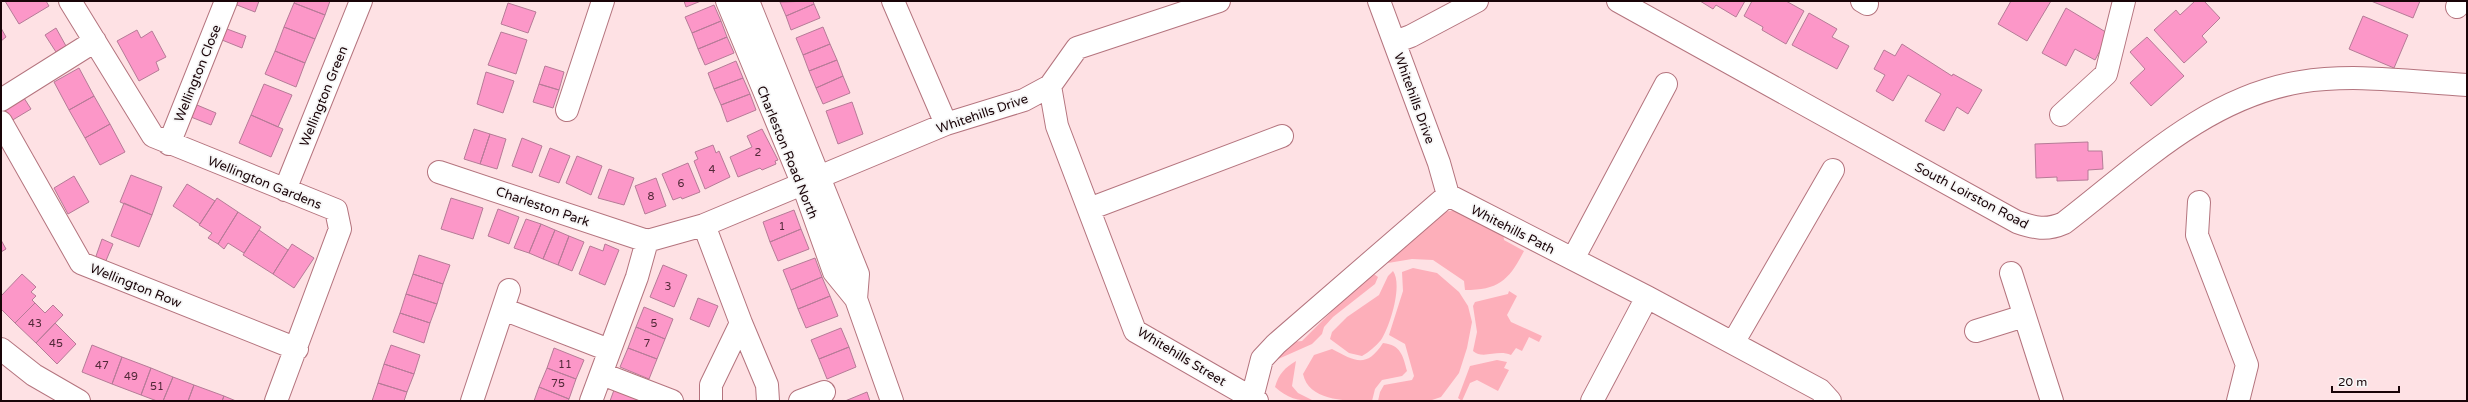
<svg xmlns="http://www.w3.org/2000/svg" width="2468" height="402" font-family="'Varela Round',sans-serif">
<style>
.green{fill:#fdafba}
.building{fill:#fc97c8;stroke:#b67b97}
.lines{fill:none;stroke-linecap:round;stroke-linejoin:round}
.street-casing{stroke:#b4747e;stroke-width:24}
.secondary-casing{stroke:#b4747e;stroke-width:24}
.street{stroke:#fff;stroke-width:22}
.secondary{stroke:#fff;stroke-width:22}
.labels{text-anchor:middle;stroke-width:3.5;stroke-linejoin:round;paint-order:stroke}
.number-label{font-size:11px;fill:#522938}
.street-label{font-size:13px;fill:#190408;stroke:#f6f6f6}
</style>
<rect width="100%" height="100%" fill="#fee1e4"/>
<!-- green -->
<path class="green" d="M1459,210l44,22 1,8 20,11c-15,29 -25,39 -59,39l-1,-9 -31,-21 -21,-1 -30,5 23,-17 37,-35z
M1413,268l24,5 22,19 9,14 4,16 -5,26 -8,25 -18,24 -12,4h-51l2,-9 4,-7 28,-5 2,-4 -9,-32 -16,-9 14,-44 -1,-19z
M1393,271c10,14 -3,55 -12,69 -5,6 -12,12 -19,16l-13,-3 -19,-14 2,-7 15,-15 32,-22 9,-19z
M1371,272l7,5 -3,7 -42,33 -9,10 -2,7 -10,10 -36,16 -3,-2 19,-16 10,-1z
M1509,291l8,5 -10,19 4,7 31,14 -3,6 -10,-5 -7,14 -6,-3 -5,7c-14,-6 -28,5 -38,-4l4,-19 -4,-26 2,-4 33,-8z
M1383,343c18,2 20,13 24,28l-5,5 -20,4 -7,9 -3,12c-24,0 -63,1 -69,-27l11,-19 18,-6c23,12 34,20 51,-6z
M1497,360l10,2 -3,6 5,2 -11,21 -21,-11 -7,3 -8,18 -4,-3 12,-32z
M1296,361l-4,25 6,7 16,8c-16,0 -27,-3 -39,-14 4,-14 10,-19 21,-26z"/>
<!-- building -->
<path class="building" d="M5,1h41l3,5 -30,18z
M238,1h21l-4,11 -18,-7z
M295,1h35l-5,14 -31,-12z
M684,1h17l-15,6z
M813,1l1,3 -28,12 -6,-14z
M1700,1h45l-9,16 -20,-12 -3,4z
M1752,1h34l18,10 -18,33 -24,-14 1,-3 -19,-11z
M2011,1h40l-24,40 -29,-17z
M2195,1h9l16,17 -18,18 5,6 -23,21 -30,-33 22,-20 4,5z
M2371,1h49l-7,17z
M294,3l31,12 -10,24 -31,-12z
M508,3l28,9 -8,21 -27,-9z
M814,4l6,14 -29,12 -5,-14z
M714,5l7,16 -29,12 -7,-16z
M2066,8l43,26 -14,26 -20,-11 -9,17 -24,-13z
M1809,13l28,16 -5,8 17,9 -12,23 -45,-24z
M2363,16l45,19 -14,33 -45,-19z
M721,21l6,16 -29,12 -6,-16z
M284,27l31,12 -10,24 -30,-12z
M823,27l7,17 -27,11 -7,-17z
M1,28l5,9 -5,4z
M56,28l10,18 -10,6 -11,-17z
M227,29l19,7 -4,12 -20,-8z
M137,30l4,8 11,-7 14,26 -10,5 3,8 -20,11 -22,-40z
M501,32l26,8 -11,34 -28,-9z
M727,37l7,16 -29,12 -7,-16z
M2147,37l37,39 -33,30 -21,-23 15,-14 -15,-17z
M830,44l7,16 -28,11 -6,-16z
M1902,44l50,32 1,-2 29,16 -14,24 -11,-7 -13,24 -19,-10 16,-27 -33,-19 -15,26 -17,-10 9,-16 -11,-6 10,-19 11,6z
M275,51l30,12 -9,24 -31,-13z
M837,60l6,16 -27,12 -7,-17z
M736,61l7,17 -29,11 -6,-16z
M545,66l19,6 -5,18 -20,-6z
M79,68l15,28 -25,14 -15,-28z
M486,72l28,9 -11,32 -26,-9z
M843,76l7,17 -27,11 -7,-16z
M743,78l7,16 -29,11 -7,-16z
M264,84l28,11 -14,32 -27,-12z
M539,84l20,6 -6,18 -20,-6z
M750,94l6,16 -29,12 -6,-17z
M94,96l16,28 -25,14 -16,-28z
M24,98l7,11 -20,12 -6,-11z
M852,102l11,32 -25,10 -12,-33z
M197,105l19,8 -5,12 -20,-8z
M251,115l32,14 -12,28 -32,-14z
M110,124l15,28 -25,13 -15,-27z
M474,129l16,5 -10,30 -16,-5z
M762,129l16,31 -3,1 1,3 -14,6 -2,-2 -22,9 -8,-20 22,-10 -5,-11z
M490,134l16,5 -9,30 -17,-5z
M522,138l20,8 -10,27 -20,-7z
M2088,142v9h14l1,18 -15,1v10l-31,1v-4l-21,1 -1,-34z
M713,145l3,8 3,-2 11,26 -25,12 -11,-28 4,-2 -3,-7z
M550,148l20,8 -11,27 -20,-7z
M577,156l25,10 -11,29 -25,-12z
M688,163l12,29 -18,7 -1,-2 -8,3 -11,-26z
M609,169l25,9 -10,27 -26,-7z
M131,175l31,12 -10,28 -32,-13z
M74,176l15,26 -21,12 -14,-26z
M656,178l10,28 -21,8 -10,-28z
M187,184l28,17 -15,23 -27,-18z
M217,198l21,14 -20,32 -10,-6 4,-5 -13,-8z
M451,198l32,10 -10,31 -32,-10z
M124,203l28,12 -13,32 -28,-11z
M498,209l21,8 -10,27 -21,-8z
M794,210l7,19 -31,13 -7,-20z
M238,212l23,15 -17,26 -16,-10 -4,6 -6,-5z
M526,219l15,5 -12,29 -15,-5z
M541,224l14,6 -12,29 -14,-6z
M801,229l8,20 -31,12 -8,-19z
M259,230l29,20 -15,24 -30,-19z
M555,230l14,6 -11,29 -15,-6z
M569,236l15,6 -12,29 -14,-6z
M102,239l11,5 -8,19 -10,-4z
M1,240l5,9 -5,3z
M292,244l22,14 -20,30 -21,-14z
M605,244l14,6 -14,35 -26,-11 11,-28 13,5z
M419,255l31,10 -7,19 -30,-10z
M815,258l7,19 -31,13 -8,-20z
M663,265l24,10 -13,32 -24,-10z
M22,274l14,13 -5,5 5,4 -4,4 3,3 -20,20 -14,-14v-13z
M413,274l30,10 -6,20 -31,-10z
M822,277l8,19 -32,13 -7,-19z
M406,294l31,10 -7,19 -30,-10z
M830,296l8,20 -32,12 -8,-19z
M698,298l20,8 -9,21 -19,-8z
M35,303l10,10 8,-8 10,10 -27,28 -21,-20z
M644,307l29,12 -8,20 -29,-12z
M400,313l30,10 -6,20 -31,-11z
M55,323l21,21 -19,20 -21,-21z
M636,327l29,12 -8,20 -29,-11z
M841,328l8,19 -30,12 -8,-19z
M92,345l30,12 -10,27 -30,-12z
M391,345l29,10 -6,19 -30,-10z
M849,347l7,20 -29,12 -8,-20z
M554,348l30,12 -8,19 -29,-11z
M628,348l29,11 -8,20 -29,-12z
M122,357l29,11 -10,27 -29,-11z
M384,364l30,10 -7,18 -29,-9z
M151,368l22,9 -10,24h-6l-16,-6z
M547,368l29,11 -7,20 -30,-12z
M173,377l21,8 -6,16h-25z
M378,383l29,9 -3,9h-32z
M194,385l30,11 -2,5h-34z
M539,387l30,12 -1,2h-34z
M614,390l28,11h-32z
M867,392l3,9h-25z
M224,396l12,5h-14z"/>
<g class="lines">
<defs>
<path id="street" d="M70,1l83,135 183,74 4,19 -64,172
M893,1l53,123
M1379,1l60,162 9,32
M1618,1l399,221c18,6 29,9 47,1 73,-56 141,-125 236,-141 55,-9 112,0 167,3
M1862,1l5,3
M2457,7l2,-6
M1395,42l16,-6 66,-35
M1050,86l7,40 78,205 122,70
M1,100l94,-59
M567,110l36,-109
M2061,115l45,-41 18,-73
M1,122l80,141 216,86
M169,144l57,-143
M439,172l208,69 57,-16 242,-101 78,-24 26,-14 27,-38 142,-47
M285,190l76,-189
M2199,202l-2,33 50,130 -9,36
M1089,209l193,-73
M704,225l37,98 -30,62v16
M1573,259l93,-175
M2011,273l41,128
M503,309l106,41
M741,323l26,62 1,16
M1976,331l48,-15
M1733,343l100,-173
M1,349l33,26 45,26
M602,374l70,27
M1252,398l10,-39 14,-15 172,-149 199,102 173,93 10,11
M472,401l37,-111
M591,401l46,-124 10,-36
M800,401l24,-9
M1592,401l55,-104"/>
<path id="secondary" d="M727,1l76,184 31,87 22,27 36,102
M748,1l110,273 -2,25"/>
</defs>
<!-- street casing -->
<use href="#street" class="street-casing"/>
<!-- secondary casing -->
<use href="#secondary" class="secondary-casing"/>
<!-- street -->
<use href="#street" class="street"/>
<!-- secondary -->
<use href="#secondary" class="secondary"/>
</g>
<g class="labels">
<!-- number labels -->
<g class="number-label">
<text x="758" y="156">2</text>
<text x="712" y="173">4</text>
<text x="681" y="187">6</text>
<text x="651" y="200">8</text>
<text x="782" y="230">1</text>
<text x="668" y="290">3</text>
<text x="35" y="327">43</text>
<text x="654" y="327">5</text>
<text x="56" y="347">45</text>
<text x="647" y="347">7</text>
<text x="565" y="368">11</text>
<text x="102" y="369">47</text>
<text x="131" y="380">49</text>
<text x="558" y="387">75</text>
<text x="157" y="390">51</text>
</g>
<!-- street labels -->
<g class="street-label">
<text transform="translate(197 73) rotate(-68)" y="5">Wellington Close</text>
<text transform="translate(323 96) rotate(-68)" y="5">Wellington Green</text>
<text transform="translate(1415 98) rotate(70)" y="5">Whitehills Drive</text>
<text transform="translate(982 113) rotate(-19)" y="5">Whitehills Drive</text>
<text transform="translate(788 152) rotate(68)" y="5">Charleston Road North</text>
<text transform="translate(265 182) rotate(22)" y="5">Wellington Gardens</text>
<text transform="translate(1972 195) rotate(28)" y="5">South Loirston Road</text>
<text transform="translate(543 206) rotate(19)" y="5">Charleston Park</text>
<text transform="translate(1513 229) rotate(27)" y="5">Whitehills Path</text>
<text transform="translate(136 285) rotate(22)" y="5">Wellington Row</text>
<text transform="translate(1182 356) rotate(31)" y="5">Whitehills Street</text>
</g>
</g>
<!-- border -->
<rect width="2468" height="402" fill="none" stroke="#190408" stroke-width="4"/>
<!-- scale -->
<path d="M2332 386v6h67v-6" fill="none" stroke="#190408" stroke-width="2"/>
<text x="2338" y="386" font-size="12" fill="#190408" stroke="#f6f6f6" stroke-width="3" paint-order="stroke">20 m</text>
</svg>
